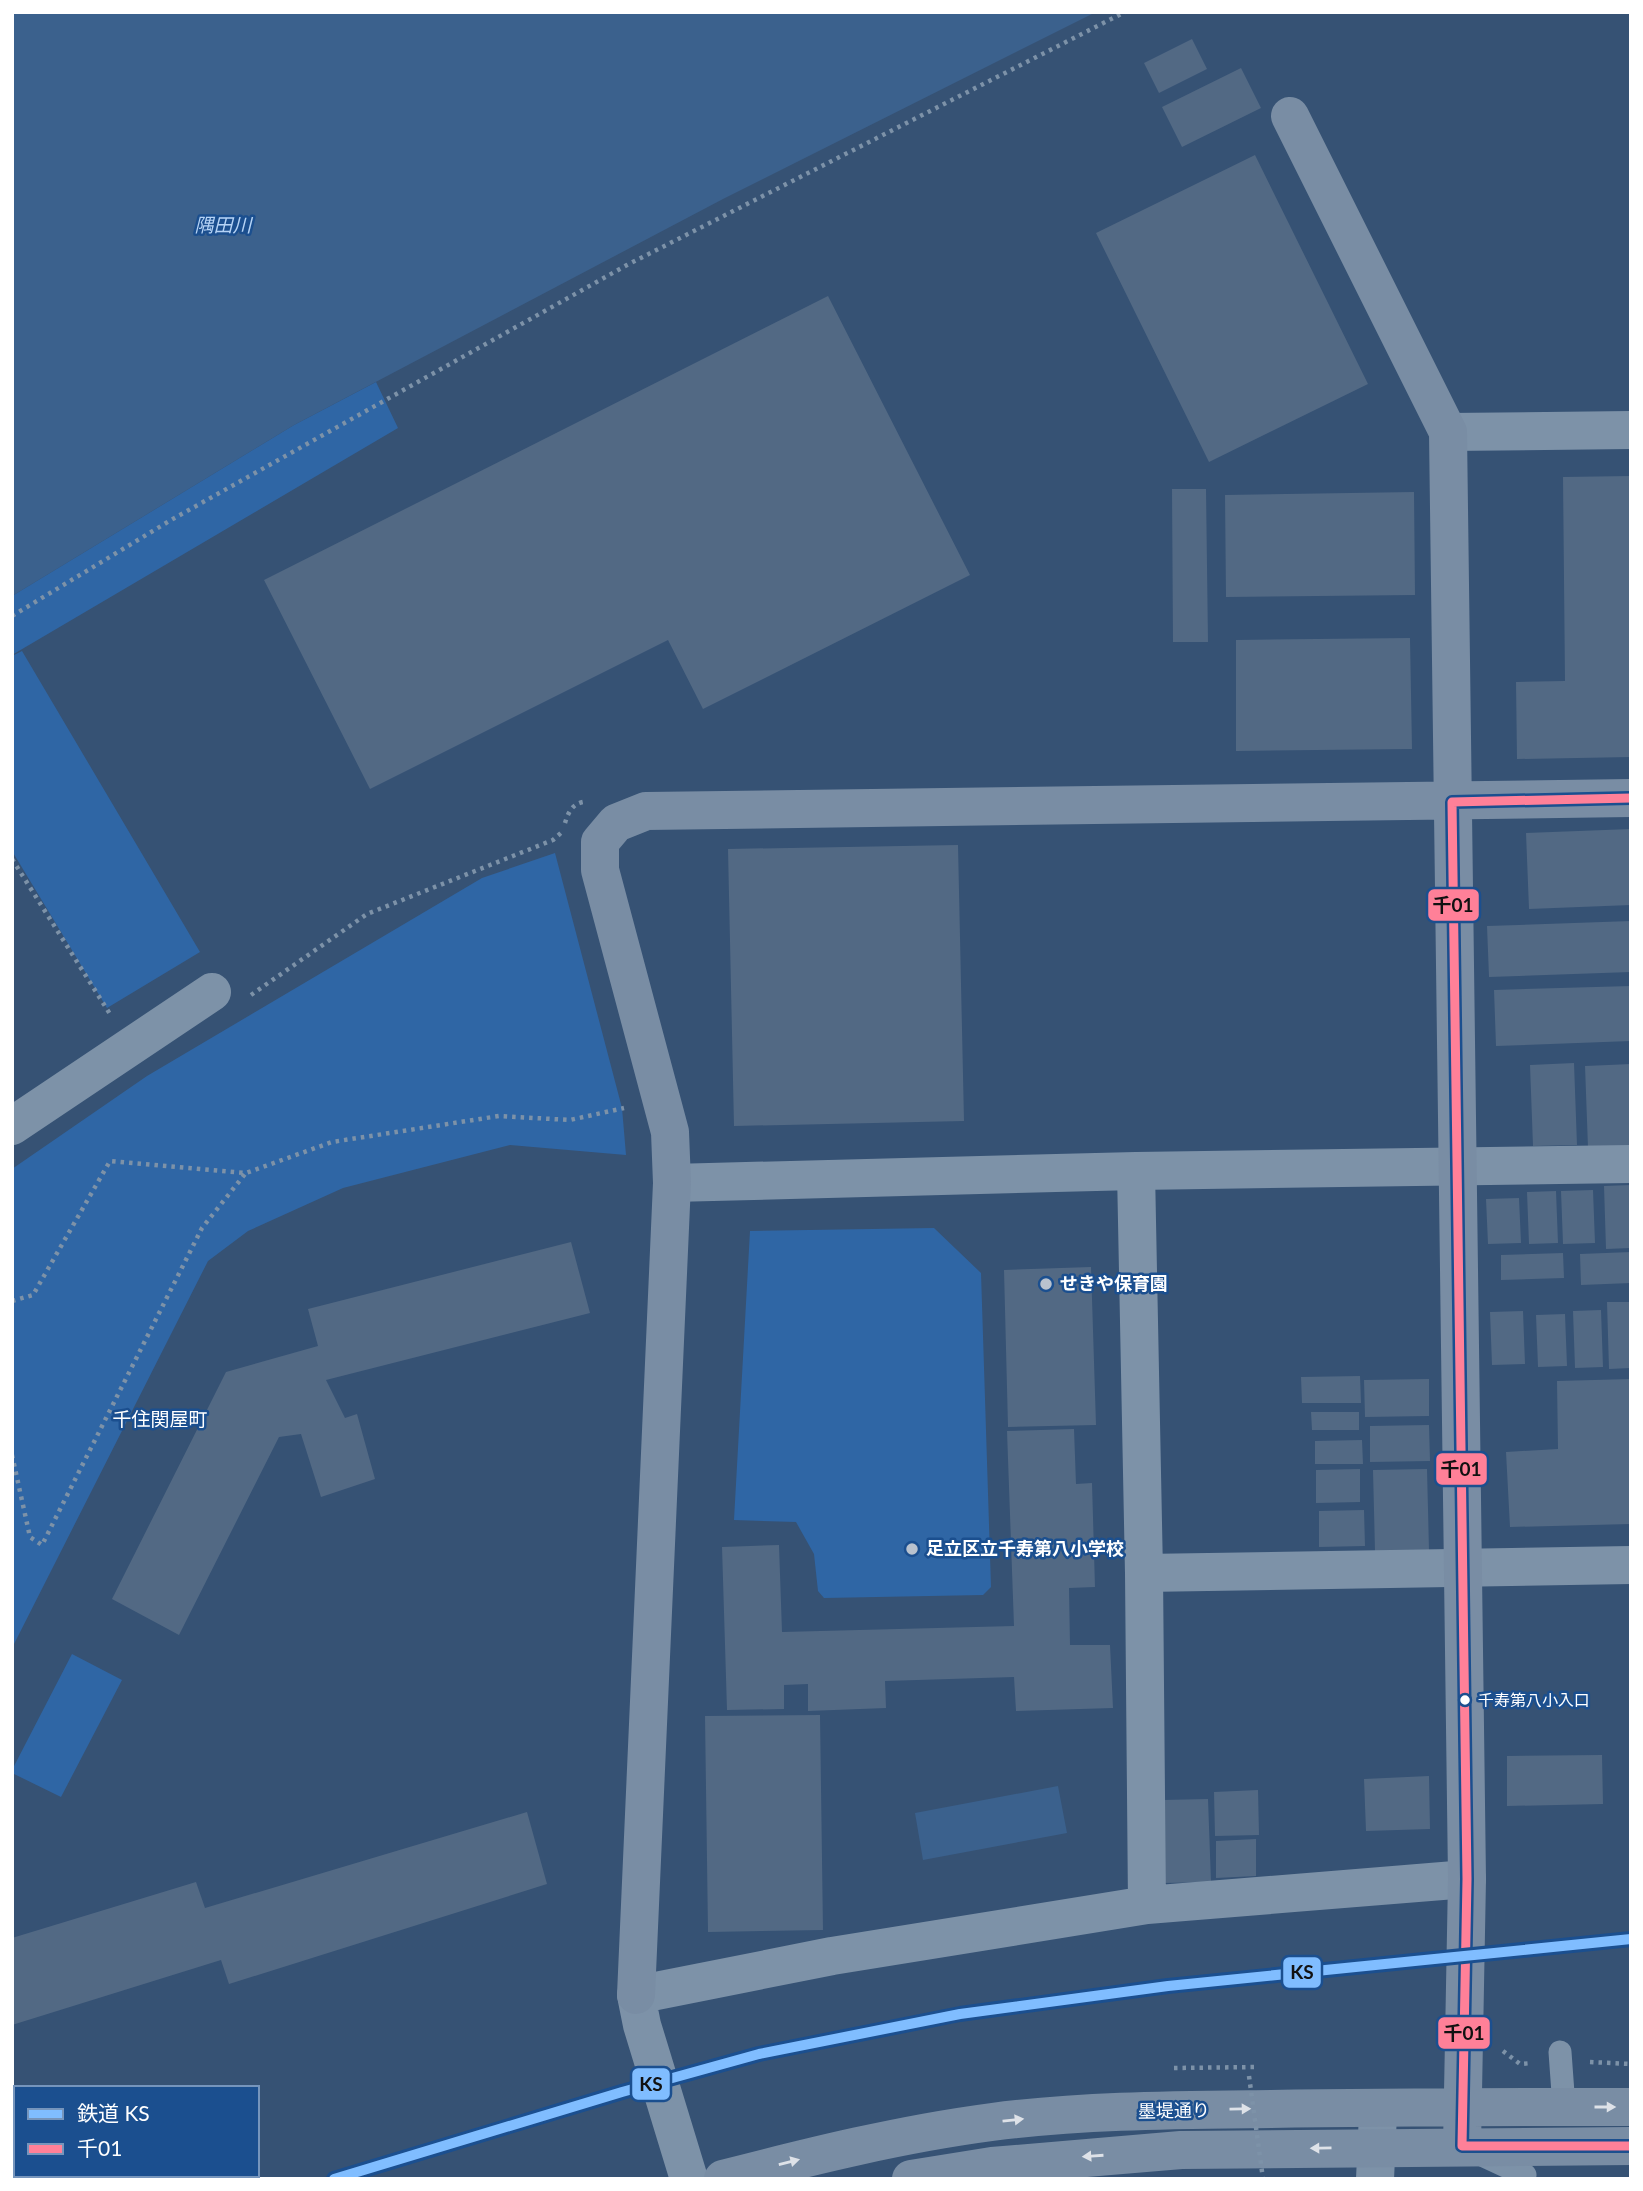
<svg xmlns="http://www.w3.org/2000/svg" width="1643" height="2191" font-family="Lato,'Noto Sans JP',sans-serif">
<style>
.green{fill:#2f66a5}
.water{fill:#3b618d}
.building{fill:#526984}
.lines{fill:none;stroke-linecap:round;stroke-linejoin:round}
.path{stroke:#7d92a8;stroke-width:4.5;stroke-dasharray:3.5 5;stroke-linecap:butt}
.lane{stroke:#7d92a8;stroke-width:23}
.street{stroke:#7d92a8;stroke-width:38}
.secondary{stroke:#798da4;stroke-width:38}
.path-bridge{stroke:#7d92a8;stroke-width:4.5;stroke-dasharray:3.5 5;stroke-linecap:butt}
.bus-1-casing{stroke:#1b4f8f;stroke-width:14}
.bus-1{stroke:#ff8098;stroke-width:9}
.rail-1-casing{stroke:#1b4f8f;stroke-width:16}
.rail-1{stroke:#80bdff;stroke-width:10}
.oneway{fill:#dee2e8}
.poi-dot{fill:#b9c2ce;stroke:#1b4f8f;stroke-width:2.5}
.bus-dot{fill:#fff;stroke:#1b4f8f;stroke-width:2.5}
.labels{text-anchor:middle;stroke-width:5;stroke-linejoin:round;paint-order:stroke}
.bus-label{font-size:16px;fill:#fff;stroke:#1b4f8f;text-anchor:start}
.poi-label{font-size:18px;font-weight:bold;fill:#fff;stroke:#1b4f8f;text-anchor:start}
.street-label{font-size:18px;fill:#fff;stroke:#1b4f8f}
.water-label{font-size:19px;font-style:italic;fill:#b5d3f5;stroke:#1b4f8f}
.neighbourhood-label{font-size:19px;fill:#fff;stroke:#1b4f8f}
.line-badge{stroke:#1b4f8f;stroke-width:2.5}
.pale-badge-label{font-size:19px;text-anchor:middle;font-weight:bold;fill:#111}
</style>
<rect width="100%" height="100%" fill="#365274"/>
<!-- green -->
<path class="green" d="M376,382l22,46 -386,227v-59l282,-171z
M22,651l178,301 -93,56 -95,-157v-195z
M555,853l67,255 4,47 -116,-10 -167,43 -95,43 -40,30 -196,387v-479l135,-93 335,-198z
M934,1228l47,45 10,314 -8,8 -159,3 -6,-7 -4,-37 -18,-32 -62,-2 16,-289z
M72,1654l50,26 -61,117 -49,-24v-3z"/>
<!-- water -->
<path class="water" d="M12,12h1084l-373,187 -429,226 -282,171z
M1058,1786l9,47 -144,27 -8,-47z"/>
<!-- building -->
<path class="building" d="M1192,39l15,30 -48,24 -15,-30z
M1241,68l20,40 -79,39 -20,-40z
M1255,155l113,229 -159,78 -113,-229z
M828,296l142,279 -267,134 -35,-69 -298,149 -106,-209z
M1631,476v281l-114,2 -1,-77 49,-1 -2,-204z
M1172,489h34l2,153h-35z
M1414,492l1,103 -189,2 -1,-102z
M1410,638l2,111 -176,2v-111z
M1631,829v76l-102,4 -3,-76z
M958,845l6,276 -230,5 -6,-277z
M1631,921v51l-142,5 -2,-51z
M1631,986v55l-135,5 -2,-56z
M1574,1063l3,82 -44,1 -3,-81z
M1631,1064v83l-43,1 -3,-82z
M1631,1185v63l-25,1 -2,-63z
M1593,1190l2,53 -32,1 -2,-53z
M1556,1191l2,52 -29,1 -2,-52z
M1519,1198l2,45 -33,1 -2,-45z
M571,1242l19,71 -264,67 19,38 12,-4 18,65 -54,18 -20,-63 -22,3 -100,198 -67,-36 114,-227 92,-26 -10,-37z
M1631,1252v31l-50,2 -1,-31z
M1563,1253l1,25 -63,2v-25z
M1091,1267l5,158 -88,2 -4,-157z
M1607,1302h24v66l-22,1z
M1601,1310l2,57 -28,1 -2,-57z
M1523,1311l2,53 -33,1 -2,-53z
M1565,1314l2,52 -29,1 -2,-52z
M1360,1376l1,27h-59l-1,-26z
M1429,1379v37l-64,1 -1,-37z
M1631,1379v145l-121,3 -4,-75 52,-3 -1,-68z
M1311,1412h48v18h-47z
M1429,1425l1,36 -60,1v-36z
M1074,1429l2,55 16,-1 3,104 -26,1 1,57h40l3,63 -97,3 -2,-34 -129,4 1,27 -78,3v-27l-24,1v24l-57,1 -5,-163 57,-2 3,87 232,-6 -7,-195z
M1362,1440l1,24h-48v-23z
M1360,1469v33l-44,1v-33z
M1427,1469l2,81 -54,1 -2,-81z
M1364,1510l1,36 -46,1v-36z
M820,1715l3,215 -115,2 -3,-216z
M1602,1755l1,49 -96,2v-50z
M1429,1776l1,53 -64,2 -2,-52z
M1258,1790l1,45 -44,1 -1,-44z
M1208,1799l3,83 -47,1 -2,-83z
M527,1812l20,72 -318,100 -8,-24 -209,65v-87l184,-56 9,26z
M1256,1839v37l-40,2v-37z"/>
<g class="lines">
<!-- path -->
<path class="path" d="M12,616l159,-96 456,-255 498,-253
M565,823c3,-10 7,-19 18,-21
M12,859l98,155
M251,995l116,-81 186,-74 9,-8
M12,1301l21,-6 77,-134 136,12 86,-31 167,-26 71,4 54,-12
M12,1455l18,82 12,8 160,-317 43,-54
M1503,2051l17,13 12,-1
M1590,2062l41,2
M1174,2068l82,-1"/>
<!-- lane -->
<path class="lane" d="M1560,2052l4,55
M1480,2154l45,21"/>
<!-- street -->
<path class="street" d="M1448,432l183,-2
M12,1126l200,-134
M1136,1171l8,402 3,332
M672,1183l464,-12 495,-7
M1144,1573l487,-8
M689,2179l-47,-154 -6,-30 196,-39 315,-51 320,-26
M1375,2179l3,-65"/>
<!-- secondary -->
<path class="secondary" d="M1290,116l158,316 19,1447 -5,267
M636,1995l36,-812 -2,-51 -70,-262v-28l16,-19 30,-12 985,-13
M723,2179c89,-23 178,-45 269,-57 93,-12 186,-12 279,-13 120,-2 240,-2 360,-2
M911,2179l81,-13 189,-16 450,-4"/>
<!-- path-bridge -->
<path class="path-bridge" d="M1249,2076l14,103"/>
<defs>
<path id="bus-1" d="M1631,798l-179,4 15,1077 -5,267h169"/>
</defs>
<!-- bus-1 casing -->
<use href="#bus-1" class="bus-1-casing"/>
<!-- bus-1 -->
<use href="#bus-1" class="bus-1"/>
<defs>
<path id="rail-1" d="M334,2179l288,-87 137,-38 201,-40 208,-28 463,-47"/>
</defs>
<!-- rail-1 casing -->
<use href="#rail-1" class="rail-1-casing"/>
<!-- rail-1 -->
<use href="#rail-1" class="rail-1"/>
</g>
<!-- one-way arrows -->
<defs><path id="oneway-solid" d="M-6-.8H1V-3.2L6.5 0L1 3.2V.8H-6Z" transform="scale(1.75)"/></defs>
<g class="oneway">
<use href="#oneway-solid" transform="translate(1605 2107)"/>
<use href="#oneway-solid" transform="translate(1240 2109) rotate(-1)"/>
<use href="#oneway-solid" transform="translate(1013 2120) rotate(-6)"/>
<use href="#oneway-solid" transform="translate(1321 2148) rotate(179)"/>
<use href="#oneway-solid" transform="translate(1093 2156) rotate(176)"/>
<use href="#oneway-solid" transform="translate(789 2162) rotate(-14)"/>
</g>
<!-- markers -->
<g class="poi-dot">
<circle cx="1046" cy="1284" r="7"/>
<circle cx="912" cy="1549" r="7"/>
</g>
<circle class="bus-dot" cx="1465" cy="1700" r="6"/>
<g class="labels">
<!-- bus labels -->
<g class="bus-label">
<text x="1478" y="1706">千寿第八小入口</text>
</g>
<!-- poi labels -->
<g class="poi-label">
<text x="1060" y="1290">せきや保育園</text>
<text x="926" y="1555">足立区立千寿第八小学校</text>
</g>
<!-- street labels -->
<g class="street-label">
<text transform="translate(1174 2111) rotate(-1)" y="6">墨堤通り</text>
</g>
<!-- water labels -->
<g class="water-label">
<text x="223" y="232">隅田川</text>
</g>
<!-- neighbourhood labels -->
<g class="neighbourhood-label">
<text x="160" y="1426">千住関屋町</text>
</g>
</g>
<g class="line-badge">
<rect x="1427" y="888" width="53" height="34" rx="7" fill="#ff8098"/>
<rect x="1435" y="1452" width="53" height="34" rx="7" fill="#ff8098"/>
<rect x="1282" y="1956" width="40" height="33" rx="7" fill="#80bdff"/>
<rect x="1437" y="2016" width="54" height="34" rx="7" fill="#ff8098"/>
<rect x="631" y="2067" width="40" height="34" rx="7" fill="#80bdff"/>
</g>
<g class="pale-badge-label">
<text x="1453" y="912">千01</text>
<text x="1461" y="1476">千01</text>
<text x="1302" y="1979">KS</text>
<text x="1464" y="2040">千01</text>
<text x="651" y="2091">KS</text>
</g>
<!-- border -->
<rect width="1643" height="2191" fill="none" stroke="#ffffff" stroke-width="28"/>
<!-- legend -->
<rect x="14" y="2086" width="245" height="91" fill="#1b4f8f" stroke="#7695bc" stroke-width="2"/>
<rect x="28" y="2109" width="35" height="10" fill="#80bdff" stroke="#7695bc" stroke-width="2"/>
<text x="77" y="2121" font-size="21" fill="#ffffff">鉄道 KS</text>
<rect x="28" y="2144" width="35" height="10" fill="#ff8098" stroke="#7695bc" stroke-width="2"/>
<text x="77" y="2156" font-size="21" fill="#ffffff">千01</text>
</svg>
